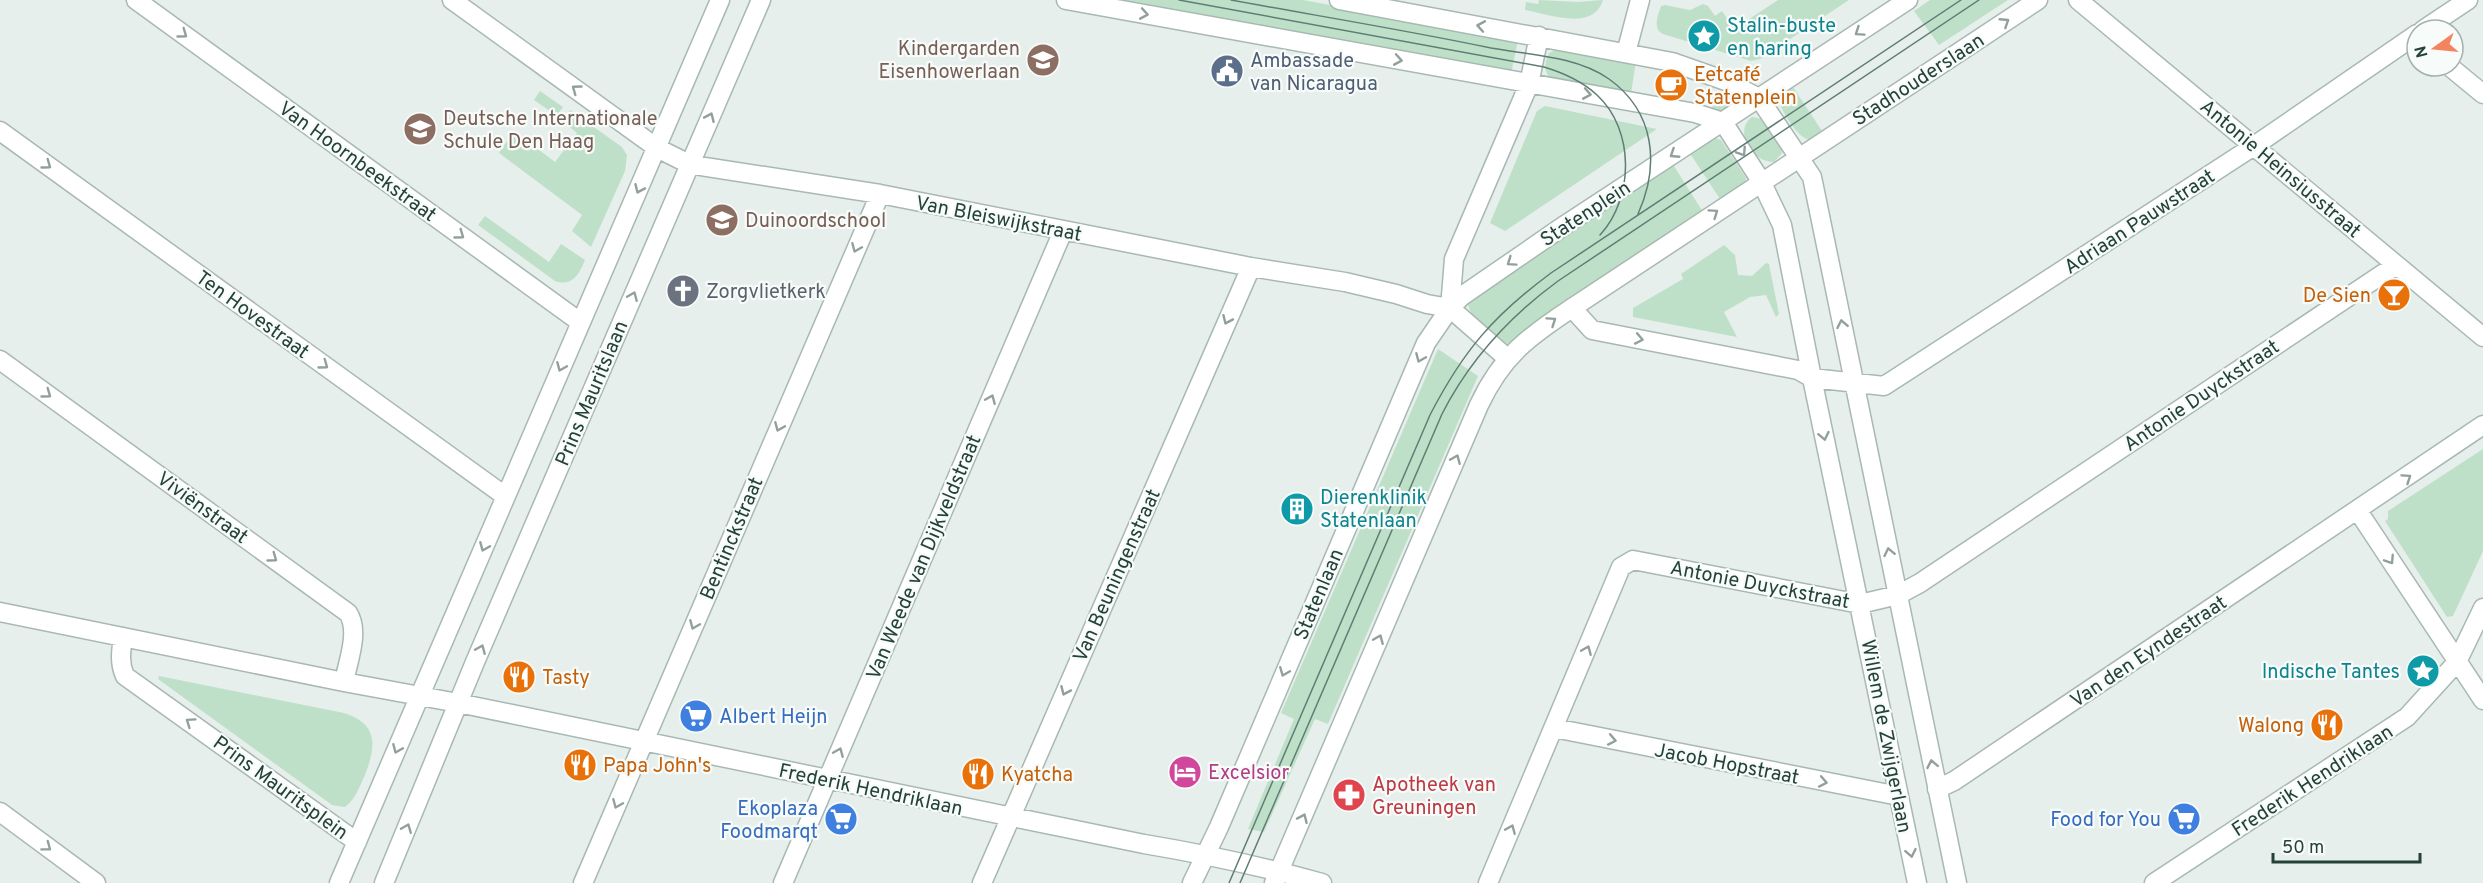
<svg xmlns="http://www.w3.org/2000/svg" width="2483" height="883" font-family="Overpass,sans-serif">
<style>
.green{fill:#bfe0c8}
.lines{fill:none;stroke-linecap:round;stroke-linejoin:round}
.minor-casing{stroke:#a8b8b2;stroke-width:21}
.tertiary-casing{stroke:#a8b8b2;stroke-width:21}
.minor{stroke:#fff;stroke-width:18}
.tertiary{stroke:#fff;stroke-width:18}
.tram{stroke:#5f7d75;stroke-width:1.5}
.oneway{stroke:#92a09c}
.labels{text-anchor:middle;stroke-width:4.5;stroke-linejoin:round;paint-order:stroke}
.culture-label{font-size:20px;fill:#0d838f;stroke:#f7fbf9;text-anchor:start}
.education-label{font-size:20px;fill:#785e54;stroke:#f7fbf9;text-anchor:start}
.service-label{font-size:20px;fill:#4e5e75;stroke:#f7fbf9;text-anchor:start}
.food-label{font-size:20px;fill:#c56008;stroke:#f7fbf9;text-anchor:start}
.street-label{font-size:20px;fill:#24423a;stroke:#f7fbf9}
.worship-label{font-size:20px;fill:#5b616d;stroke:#f7fbf9;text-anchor:start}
.shop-label{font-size:20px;fill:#366cbe;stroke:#f7fbf9;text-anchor:end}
.hotel-label{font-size:20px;fill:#b23c85;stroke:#f7fbf9;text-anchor:start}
.health-label{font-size:20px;fill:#be3a42;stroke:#f7fbf9;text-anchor:start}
</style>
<rect width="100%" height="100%" fill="#e6efeb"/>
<!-- green -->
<path class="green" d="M1107,0h196l215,40 -7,34z
M1539,0l39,2 25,-2c-10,32 -54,14 -78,10l1,-8 12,2z
M1778,0h71l-89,59 -9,2 -88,-27c-11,-6 -5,-18 -2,-28l4,-1 25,5 13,-6 5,2 7,10 7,-5 12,18z
M1930,0h78l-69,45 -25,-34z
M1562,47l74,14 -5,33 -79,-14c-9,-9 -8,-16 -3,-27z
M1791,84l33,50c-4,2 -8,6 -13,6 -13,0 -33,-33 -33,-45z
M540,91l23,16 -6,9 -23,-16z
M1734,91l9,7 -19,14 -15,-3z
M1545,106l112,23 -152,102 -15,-8 47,-112z
M570,110l52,37 5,8 -2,16 -34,76 -19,-16 10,-16 -83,-62 15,-22 41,31 22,-29 -15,-12z
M1752,117c16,0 28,22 30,36l-8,9c-20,1 -42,-30 -22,-45z
M1712,137l9,3 25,38 -1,9 -23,15 -33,-50z
M1672,163l31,49 -195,132 -4,-2 -33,-29 -4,-11z
M485,216l64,46 12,-18 24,16c-6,14 -12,27 -30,21l-77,-56z
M1724,245l11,10 3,20 14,1 14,-13 3,1 10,50 -3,3 -10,-22 -16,2 -26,15 13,25 -104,-20v-9l50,-29 -2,-5z
M1438,349l40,27 -150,348 -13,-5 -51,113 -16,-3 46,-110 -13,-6z
M2483,449v102l-30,65 -6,1 -62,-96 3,-2v-8z
M159,676l185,37c35,11 32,33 21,62 -6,12 -9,24 -20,32l-13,-2 -174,-126z"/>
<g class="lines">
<defs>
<path id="minor" d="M136,0l444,322
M452,0l205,148 32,16 17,3 174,27 371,73 94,15 51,12 31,10 23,4
M1066,0l629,113 28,9 38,59 21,44 30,153 105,505
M1339,0l333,62 54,19 33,17 53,79 145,706
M2078,0l405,337
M2423,30l45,-30
M1626,53l14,-53
M2449,66l34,28
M0,131l505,365
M1450,308l4,-49 75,-175 10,-48
M1450,308l57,50
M1572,308l20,22 206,40 14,8 72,8 370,-240 163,-112
M0,360l348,253c12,18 0,48 -4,69
M2358,511l125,189
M0,612l344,70 114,21 686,141c60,10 120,23 178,39
M123,637c-2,14 -4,26 2,39l232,166
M1554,728l345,68
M1937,789l17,-8 529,-356
M0,812l96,71
M339,883l381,-883
M384,883l91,-221 286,-662
M583,883l297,-689
M783,883l280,-652
M982,883l269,-616
M1488,883l133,-316 12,-7 227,44 38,-9 22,-12 476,-318
M2154,883l253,-166 50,-55 26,-54"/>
<path id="tertiary" d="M1192,883l27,-56 207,-484 24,-35 12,-12 103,-71 343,-225
M1274,883l205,-478c23,-49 49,-68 93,-97l466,-308"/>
</defs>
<!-- minor casing -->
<use href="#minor" class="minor-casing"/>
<!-- tertiary casing -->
<use href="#tertiary" class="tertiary-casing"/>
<!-- minor -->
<use href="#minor" class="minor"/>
<!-- tertiary -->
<use href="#tertiary" class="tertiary"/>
<!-- tram -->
<path class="tram" d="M1179,0l365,67c20,6 38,14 53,28 38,35 37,103 3,140
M1231,0c87,16 174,30 260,48 39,7 85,8 118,31 46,33 51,86 29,135
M1229,883l201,-468c33,-64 63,-99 121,-142l410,-273
M1240,883l202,-469c28,-55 67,-97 116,-133l421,-281"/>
</g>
<!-- one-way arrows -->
<defs><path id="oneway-chevron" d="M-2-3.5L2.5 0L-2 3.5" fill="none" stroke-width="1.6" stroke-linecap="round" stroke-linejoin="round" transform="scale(1.5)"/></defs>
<g class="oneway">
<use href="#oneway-chevron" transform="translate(1144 14) rotate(10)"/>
<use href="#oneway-chevron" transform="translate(2005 22) rotate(-33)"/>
<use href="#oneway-chevron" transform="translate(1481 26) rotate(-170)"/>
<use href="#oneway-chevron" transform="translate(1859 32) rotate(146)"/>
<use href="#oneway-chevron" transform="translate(183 34) rotate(36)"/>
<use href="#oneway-chevron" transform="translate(1398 60) rotate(10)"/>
<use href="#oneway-chevron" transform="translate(576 89) rotate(-144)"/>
<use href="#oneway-chevron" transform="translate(1587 94) rotate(10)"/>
<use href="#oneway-chevron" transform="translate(710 117) rotate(-66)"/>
<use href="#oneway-chevron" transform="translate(1742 152) rotate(57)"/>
<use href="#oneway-chevron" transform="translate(1674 154) rotate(147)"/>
<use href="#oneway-chevron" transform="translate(47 165) rotate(36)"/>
<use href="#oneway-chevron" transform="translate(639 189) rotate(114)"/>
<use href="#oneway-chevron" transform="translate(1714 213) rotate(-35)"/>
<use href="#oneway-chevron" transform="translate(460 235) rotate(36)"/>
<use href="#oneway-chevron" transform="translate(856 248) rotate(113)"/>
<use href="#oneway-chevron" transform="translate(1511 262) rotate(145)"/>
<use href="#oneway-chevron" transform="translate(633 296) rotate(-67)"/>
<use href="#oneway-chevron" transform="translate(1227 320) rotate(114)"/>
<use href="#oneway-chevron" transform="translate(1552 321) rotate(-34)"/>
<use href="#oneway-chevron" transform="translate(1842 324) rotate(-101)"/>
<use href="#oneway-chevron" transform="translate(1639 339) rotate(11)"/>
<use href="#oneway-chevron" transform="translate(1420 358) rotate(113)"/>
<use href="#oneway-chevron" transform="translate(324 365) rotate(36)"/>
<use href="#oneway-chevron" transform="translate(561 367) rotate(113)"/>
<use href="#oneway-chevron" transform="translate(47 394) rotate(36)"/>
<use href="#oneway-chevron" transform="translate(991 399) rotate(-67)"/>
<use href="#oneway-chevron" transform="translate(779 427) rotate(113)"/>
<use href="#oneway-chevron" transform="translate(1824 436) rotate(78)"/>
<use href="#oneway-chevron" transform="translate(1456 459) rotate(-67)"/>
<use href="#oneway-chevron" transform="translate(2407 478) rotate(-34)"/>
<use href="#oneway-chevron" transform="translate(484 547) rotate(113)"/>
<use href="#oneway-chevron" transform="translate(1889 552) rotate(-102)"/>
<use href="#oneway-chevron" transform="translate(273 558) rotate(36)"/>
<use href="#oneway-chevron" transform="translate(2390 560) rotate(57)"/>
<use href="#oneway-chevron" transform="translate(694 625) rotate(113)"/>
<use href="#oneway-chevron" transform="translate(1379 639) rotate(-67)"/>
<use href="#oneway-chevron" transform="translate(481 649) rotate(-67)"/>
<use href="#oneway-chevron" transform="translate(1587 650) rotate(-67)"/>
<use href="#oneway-chevron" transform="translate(1284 672) rotate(112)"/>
<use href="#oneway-chevron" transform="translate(1065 691) rotate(114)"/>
<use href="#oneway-chevron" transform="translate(190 722) rotate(-145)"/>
<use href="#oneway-chevron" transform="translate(1612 740) rotate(11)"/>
<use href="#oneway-chevron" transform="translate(397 749) rotate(113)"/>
<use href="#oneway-chevron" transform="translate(839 752) rotate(-67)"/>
<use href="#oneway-chevron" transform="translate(1932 764) rotate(-101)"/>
<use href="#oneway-chevron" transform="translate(1823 782) rotate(11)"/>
<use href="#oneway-chevron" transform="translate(617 804) rotate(113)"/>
<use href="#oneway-chevron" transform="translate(1303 818) rotate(-66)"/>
<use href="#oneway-chevron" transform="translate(407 828) rotate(-68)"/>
<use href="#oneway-chevron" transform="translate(1511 829) rotate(-67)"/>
<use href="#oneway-chevron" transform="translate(47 847) rotate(37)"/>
<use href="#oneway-chevron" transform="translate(1911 853) rotate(79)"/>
</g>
<!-- icons -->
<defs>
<symbol id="sight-disc" viewBox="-11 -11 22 22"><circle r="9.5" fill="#0f9aa8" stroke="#f7fbf9"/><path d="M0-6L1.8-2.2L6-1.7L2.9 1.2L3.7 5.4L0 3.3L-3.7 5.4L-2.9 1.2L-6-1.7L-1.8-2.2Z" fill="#fff"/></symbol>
<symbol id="school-disc" viewBox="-11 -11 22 22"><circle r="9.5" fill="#8d6e63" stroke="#f7fbf9"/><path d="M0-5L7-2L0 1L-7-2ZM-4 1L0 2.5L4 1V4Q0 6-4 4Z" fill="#fff"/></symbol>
<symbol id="civic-disc" viewBox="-11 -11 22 22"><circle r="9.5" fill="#5c6f8a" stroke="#f7fbf9"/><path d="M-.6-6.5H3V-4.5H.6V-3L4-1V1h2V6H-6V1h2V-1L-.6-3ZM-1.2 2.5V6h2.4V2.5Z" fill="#fff"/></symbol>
<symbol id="cafe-disc" viewBox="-11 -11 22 22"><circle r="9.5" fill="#e8710a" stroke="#f7fbf9"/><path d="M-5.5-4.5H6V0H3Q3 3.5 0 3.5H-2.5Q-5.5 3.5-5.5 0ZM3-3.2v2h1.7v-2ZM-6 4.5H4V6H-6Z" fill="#fff"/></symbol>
<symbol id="church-disc" viewBox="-11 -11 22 22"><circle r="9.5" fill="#6b7280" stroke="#f7fbf9"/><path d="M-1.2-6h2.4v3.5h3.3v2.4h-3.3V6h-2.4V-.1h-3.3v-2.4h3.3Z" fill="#fff"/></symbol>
<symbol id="bar-disc" viewBox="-11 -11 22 22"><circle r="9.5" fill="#e8710a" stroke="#f7fbf9"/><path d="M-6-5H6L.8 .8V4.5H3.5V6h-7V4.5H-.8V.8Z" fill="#fff"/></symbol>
<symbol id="building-disc" viewBox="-11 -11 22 22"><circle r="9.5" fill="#0f9aa8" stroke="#f7fbf9"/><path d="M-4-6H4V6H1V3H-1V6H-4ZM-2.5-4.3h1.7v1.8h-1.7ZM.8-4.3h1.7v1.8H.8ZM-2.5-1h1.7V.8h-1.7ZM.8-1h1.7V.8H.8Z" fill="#fff"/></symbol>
<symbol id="restaurant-disc" viewBox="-11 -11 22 22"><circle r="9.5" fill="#e8710a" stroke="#f7fbf9"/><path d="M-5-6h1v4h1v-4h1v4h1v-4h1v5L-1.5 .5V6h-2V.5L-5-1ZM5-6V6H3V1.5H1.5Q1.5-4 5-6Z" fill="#fff"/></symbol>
<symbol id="supermarket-disc" viewBox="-11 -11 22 22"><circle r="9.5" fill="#3f7fe0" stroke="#f7fbf9"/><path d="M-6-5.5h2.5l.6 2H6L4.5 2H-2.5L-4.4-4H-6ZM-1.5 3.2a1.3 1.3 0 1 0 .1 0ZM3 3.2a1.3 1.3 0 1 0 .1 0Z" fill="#fff"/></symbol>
<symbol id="hotel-disc" viewBox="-11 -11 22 22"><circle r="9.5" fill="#d1479c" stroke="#f7fbf9"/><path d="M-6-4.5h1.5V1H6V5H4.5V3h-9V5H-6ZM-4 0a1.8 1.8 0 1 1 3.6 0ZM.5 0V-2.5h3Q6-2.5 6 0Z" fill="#fff"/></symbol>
<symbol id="pharmacy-disc" viewBox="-11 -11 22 22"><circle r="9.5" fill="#e0444e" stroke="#f7fbf9"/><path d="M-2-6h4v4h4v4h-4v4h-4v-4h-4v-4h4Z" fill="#fff"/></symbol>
</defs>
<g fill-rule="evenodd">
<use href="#sight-disc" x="1685" y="17" width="38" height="38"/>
<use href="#school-disc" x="1024" y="41" width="38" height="38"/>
<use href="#civic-disc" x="1208" y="52" width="38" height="38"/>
<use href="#cafe-disc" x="1652" y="66" width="38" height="38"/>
<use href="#school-disc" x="401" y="110" width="38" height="38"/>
<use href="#school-disc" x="703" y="201" width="38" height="38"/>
<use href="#church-disc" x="664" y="272" width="38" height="38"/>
<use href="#bar-disc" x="2375" y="276" width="38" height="38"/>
<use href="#building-disc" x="1278" y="490" width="38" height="38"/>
<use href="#sight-disc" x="2404" y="652" width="38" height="38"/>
<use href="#restaurant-disc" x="500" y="658" width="38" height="38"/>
<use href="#supermarket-disc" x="677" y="697" width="38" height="38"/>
<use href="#restaurant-disc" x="2308" y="706" width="38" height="38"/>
<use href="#restaurant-disc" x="561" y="746" width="38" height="38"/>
<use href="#hotel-disc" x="1166" y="753" width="38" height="38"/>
<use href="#restaurant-disc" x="959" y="755" width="38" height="38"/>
<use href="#pharmacy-disc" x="1330" y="776" width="38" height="38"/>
<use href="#supermarket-disc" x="822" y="800" width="38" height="38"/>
<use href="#supermarket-disc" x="2165" y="800" width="38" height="38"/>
</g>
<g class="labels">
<!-- culture labels -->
<g class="culture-label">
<text x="1727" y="32">Stalin-buste<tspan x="1727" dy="23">en haring</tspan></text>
<text x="1320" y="504">Dierenklinik<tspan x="1320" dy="23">Statenlaan</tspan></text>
<text x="2400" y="678" text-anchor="end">Indische Tantes</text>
</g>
<!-- education labels -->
<g class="education-label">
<text x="1020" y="55" text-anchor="end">Kindergarden<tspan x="1020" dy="23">Eisenhowerlaan</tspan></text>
<text x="443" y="125">Deutsche Internationale<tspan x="443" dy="23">Schule Den Haag</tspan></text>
<text x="745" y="227">Duinoordschool</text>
</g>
<!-- service labels -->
<g class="service-label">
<text x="1250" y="67">Ambassade<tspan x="1250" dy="23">van Nicaragua</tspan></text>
</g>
<!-- food labels -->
<g class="food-label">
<text x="1694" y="81">Eetcafé<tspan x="1694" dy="23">Statenplein</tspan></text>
<text x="2371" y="302" text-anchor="end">De Sien</text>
<text x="542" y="684">Tasty</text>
<text x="2304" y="732" text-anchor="end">Walong</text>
<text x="603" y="772">Papa John's</text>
<text x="1001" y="781">Kyatcha</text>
</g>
<!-- street labels -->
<g class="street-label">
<text transform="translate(1918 79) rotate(-33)" y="7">Stadhouderslaan</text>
<text transform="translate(358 161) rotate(36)" y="7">Van Hoornbeekstraat</text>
<text transform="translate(2281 168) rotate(40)" y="7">Antonie Heinsiusstraat</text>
<text transform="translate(1585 213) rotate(-33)" y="7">Statenplein</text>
<text transform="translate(999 218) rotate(11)" y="7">Van Bleiswijkstraat</text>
<text transform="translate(2139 221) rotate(-33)" y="7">Adriaan Pauwstraat</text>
<text transform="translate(253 314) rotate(36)" y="7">Ten Hovestraat</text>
<text transform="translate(591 393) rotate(-67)" y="7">Prins Mauritslaan</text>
<text transform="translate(2201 395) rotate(-34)" y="7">Antonie Duyckstraat</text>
<text transform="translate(203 507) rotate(36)" y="7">Viviënstraat</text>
<text transform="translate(731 538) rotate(-67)" y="7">Bentinckstraat</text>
<text transform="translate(923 557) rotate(-67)" y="7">Van Weede van Dijkveldstraat</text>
<text transform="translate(1116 575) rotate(-66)" y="7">Van Beuningenstraat</text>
<text transform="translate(1760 584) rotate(11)" y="7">Antonie Duyckstraat</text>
<text transform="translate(1318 594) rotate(-67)" y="7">Statenlaan</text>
<text transform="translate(2148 651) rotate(-34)" y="7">Van den Eyndestraat</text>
<text transform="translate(1887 736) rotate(79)" y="7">Willem de Zwijgerlaan</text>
<text transform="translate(1727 763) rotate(11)" y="7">Jacob Hopstraat</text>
<text transform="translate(2312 780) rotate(-33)" y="7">Frederik Hendriklaan</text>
<text transform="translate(281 787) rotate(36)" y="7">Prins Mauritsplein</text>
<text transform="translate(871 789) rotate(12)" y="7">Frederik Hendriklaan</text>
</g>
<!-- worship labels -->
<g class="worship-label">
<text x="706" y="298">Zorgvlietkerk</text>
</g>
<!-- shop labels -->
<g class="shop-label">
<text x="719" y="723" text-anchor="start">Albert Heijn</text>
<text x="818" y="815">Ekoplaza<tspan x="818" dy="23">Foodmarqt</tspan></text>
<text x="2161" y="826">Food for You</text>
</g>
<!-- hotel labels -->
<g class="hotel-label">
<text x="1208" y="779">Excelsior</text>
</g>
<!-- health labels -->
<g class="health-label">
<text x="1372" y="791">Apotheek van<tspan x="1372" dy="23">Greuningen</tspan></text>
</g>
</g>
<!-- north arrow -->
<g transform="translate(2435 48) rotate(255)"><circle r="28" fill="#f7fbf9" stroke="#a3b1ad" stroke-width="1.5"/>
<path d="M0-4.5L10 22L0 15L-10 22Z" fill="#f4845f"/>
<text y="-9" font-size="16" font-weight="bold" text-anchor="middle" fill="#24423a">N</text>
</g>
<!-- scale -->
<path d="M2273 853v9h147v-9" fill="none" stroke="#24423a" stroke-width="3"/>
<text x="2282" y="853" font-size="18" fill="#24423a" stroke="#f7fbf9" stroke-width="4.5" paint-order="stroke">50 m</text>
</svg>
